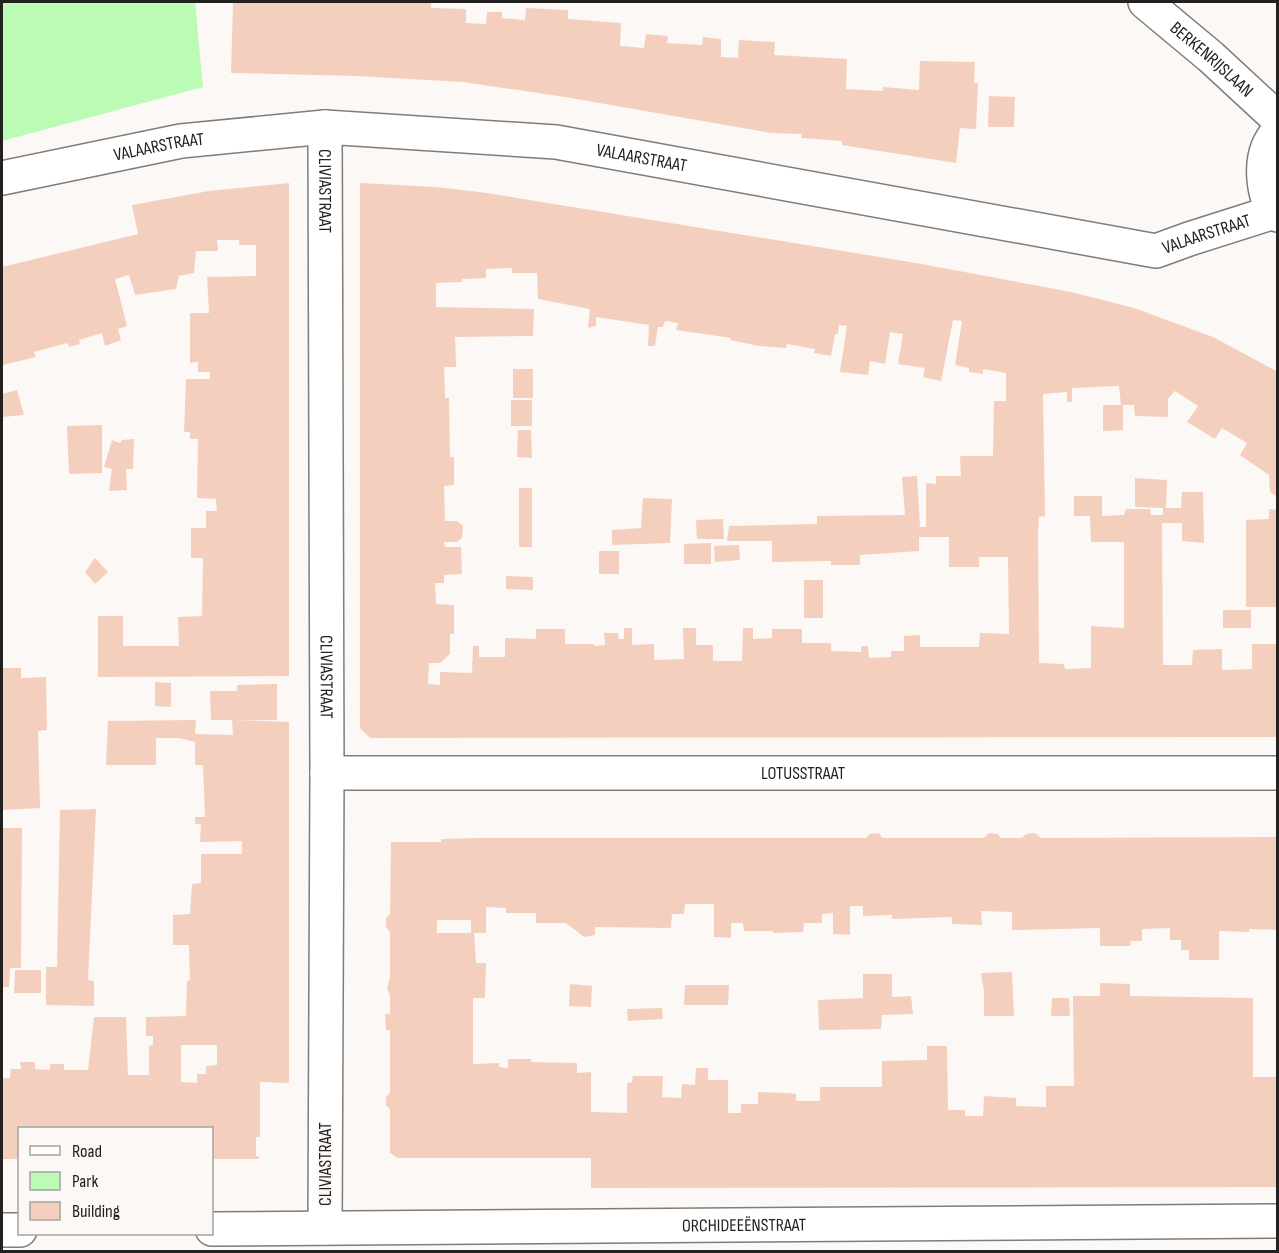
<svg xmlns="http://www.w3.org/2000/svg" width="1279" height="1253" font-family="'Sofia Sans Condensed',sans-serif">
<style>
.green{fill:#bbfbb6}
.building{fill:#f4cfbd;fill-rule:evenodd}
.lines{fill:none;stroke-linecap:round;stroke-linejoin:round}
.minor-casing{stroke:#7f7c79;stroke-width:36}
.tertiary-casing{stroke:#7f7c79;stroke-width:36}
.minor{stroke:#fff;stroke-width:33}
.tertiary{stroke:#fff;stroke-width:33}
.labels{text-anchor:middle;stroke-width:4.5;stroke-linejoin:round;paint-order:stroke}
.street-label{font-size:18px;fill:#222120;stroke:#fcf8f5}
</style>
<rect width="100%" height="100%" fill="#fcf8f5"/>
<!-- green -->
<path class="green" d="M2,2h193l8,85 -201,54z"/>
<!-- building -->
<path class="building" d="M233,2h198v6l35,1v14l20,1 1,-12h15v6l23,2 1,-12 42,2v9l53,4 -1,23 24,2 2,-14 22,2 -1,7 35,2 1,-8 18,2v18l17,1 1,-18 36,2 -1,13 73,4 -1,30 37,2v-4l36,3 1,-29 55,1 -1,21h4l-2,46 -16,-1 -4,35 -114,-18v-4l-41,-3 1,-4 -31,-1 -206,-36 -102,-15 -107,-6 -125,-3z
M989,96l26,1 -1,30h-26z
M289,183v493l-191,1v-61h25v30h56l-1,-29 24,-1 1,-58h-12v-30h15v-17h11l-1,-12 -19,-1 1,-59h-8v-7h-6l2,-53h24v-7h-12v-10l-8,1v-50h19l-2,-36 49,-1v-31h-17v-5h-22l1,11h-22l-2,22 -15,3 -3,13 -41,6 -6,-20 -14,4 12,47 -9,3 3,11 -16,6 -3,-13 -23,7 1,4 -11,3 -1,-4 -12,3 -22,6 2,5 -33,8 -1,-6v-92l136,-33 -6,-29 77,-14z
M360,183l76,4 51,6 429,70 155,29 63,16 79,29 65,35v125l-8,-5 -1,-17 -29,-20 7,-12 -25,-15 -7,11 -28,-17 11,-16 -23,-15 -7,8v18l-33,-1 -1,-11h-11v25l-20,1v-26h18l-2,-19 -47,2v14h-5v-10l-24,2 2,122 -6,1 -1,15 1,131 25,1 1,5 26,-1v-42l33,2v-86h-33l-1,-26h-16v-20h28v20l22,-1 2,-6h24l1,6h12v-7l-28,-1v-29l32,2 -1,28h15l1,-16h21l1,51 -22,-2v-18h-20l1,142h29l1,-15 29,-1v21l30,-1v-25h26v93l-908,1 -10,-10zM512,268v5h25l1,26 52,10 -2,19 8,-2v-9l53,8 -1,21h7l3,-19h5l2,-6 13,2 -2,7 55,8 -1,2 29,6 27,2 1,-4 28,5 -1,4 17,3 4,-22h3l1,-9 8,1 -7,46 28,3 2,-14 15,3 5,-32 13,2 -5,30 27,4 -2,9 18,4 12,-61 9,1 -7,44 14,3v4l14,2v-5l23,4v28h-12l-1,55h-33l1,20h-25v8l-10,-1v44h-6l-3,-51 -15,1 3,38 -88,1v8l-88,2 -2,15h45v21l59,-1v4h29v-10l59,-4v-14h30v30h30v-10h29l1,77 -29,-1 -1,14h-59v-12l-16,1v15h-13v6l-22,1 -1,-12h-7v6l-30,-1v-8h-29v-14h-30v9l-19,1v-11h-10l-1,33h-29v-16h-17v-17h-13l1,31 -30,1v-16l-22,1v-17h-8v11h-5l-1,-6h-14l1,12 -11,1v-2h-29v-15h-29v10l-31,-1v19h-26v-11h-6l-1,27 -32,-1v13l-12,-1 1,-21h11l10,-9v-20h4v-29l-18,-1 -1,-21h9v-8l18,-1 -1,-27h-16l-1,-5h13l5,-4 1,-12 -6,-5h-12l-1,-35 10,-1v-28h-4l-1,-59h-4l-1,-31h12l-1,-30 78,-1 1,-27 -98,-2v-24l26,-1v-3l24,-1v-9z
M513,369h20v29h-20z
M17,390l7,25 -22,2v-23z
M511,400h21v26h-21z
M102,425v48l-33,1 -2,-48z
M518,430h13l1,28 -15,-1z
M134,439l-1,30h-7l1,21 -18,1 3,-22 -8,-2 8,-27 8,3 2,-3z
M519,488h13v59h-13z
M643,498l29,1 -2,44 -58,2v-15l29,-2z
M1269,509l9,1v97h-32v-87l23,-1z
M723,519l1,20h-27l-1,-19z
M711,543v21h-27v-20z
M739,545l1,15 -25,2 -1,-16z
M599,551h20v23h-20z
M95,558l13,14 -13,12 -10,-12z
M506,576l27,1v13l-27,-1z
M804,580h19v38h-19z
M1223,610h28v18h-28z
M2,668h19v10l25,-1 1,53 -9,1 2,77 -38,2z
M155,682l16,1v24l-16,-1z
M277,684v36h-38l50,2v361l-29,-1v55h-4v19h3v3h-47v-31h-192v31h-18v-81h8l1,-9h10l-1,-7h15v7l15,1v-6h14v6h24l6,-53h32l2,58h21v-29l4,-1v-9h-7v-19l40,-1 1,-35 3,-1 -1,-35h-16v-30l17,-1 2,-30 9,-1v-29h41v-13l-42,1 1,-18h-6v-7h10l-2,-52h-8v-23l-16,-4h-23v27h-50l2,-44 88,-1 -1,14 38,1 -1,-15h-21l-1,-29h27v-6zM181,1045h36v20l-11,1v8h-9v9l-16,-1z
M96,809l-8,171 6,1v25l-48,-1v-38h11l3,-157z
M2,828h20l-1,140h-11l-1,19h-7z
M879,833l3,5h100l3,-1 4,-4 9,1 3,4h21l4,-4 9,-1 6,5 237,-1v93l-29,-1v3l-30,-1v29h-30v-10h-8v-10h-11v-12l-28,1v12h-11l-1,5h-30v-18l-88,2v-18l-31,-1 1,14 -30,-1v-7l-60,2v-4l-29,1v-10h-13v29l-17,-1v-21l-11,1v9h-18l-1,9 -30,1v-2h-29l-1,-8h-12v15l-17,-1v-33h-29l-1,10h-12l-1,14 -76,-1v8l-11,2 -18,-14h-30v-10h-30v-5l-20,-1v26h-12l2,30h10l-1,35h-12v66l26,-1v4l9,1v-9h23v3l46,1v10l14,-1v40l36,1v-30l5,-1 1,-6h30l-1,21 19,1 1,-14 13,1 1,-17h12v12h20v33h13v-9h17v-12l30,1 8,1v7h24v-14h62v-26l45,-1v-14h20l1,64h17v6h18l1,-20 32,2v8l30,1v-21h28l-1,-90h27v-13l30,1v12l123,2v79h25v110l-687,1v-30h-193l-8,-5v-44l-4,-4v-8l4,-4v-63h-4l-1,-16h5v-18l-3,-8 3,-11v-44l-4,-7v-8l4,-4 1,-72h50v-3l36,-1h389l4,-4zM437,920h34v13h-34z
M15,970h26v23h-27z
M1012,972l2,44h-30v-24l-3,-19z
M863,974h29v23l19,-1 2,18 -31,1 -1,14 -62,1 -1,-30 45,-2z
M570,984l22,2 -1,21 -22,-1z
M685,985h44l-1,20h-44z
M1052,998h17l1,18h-19z
M662,1008l1,11 -35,2 -1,-12z"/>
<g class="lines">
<defs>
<g id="minor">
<path id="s1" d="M325,127l2,646 -2,455"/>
<path id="s2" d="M2,178l179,-37 144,-14 231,15 600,109 33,-12 85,-27"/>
<path id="s3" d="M327,773h951"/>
<path id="s4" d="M212,1229l1066,-8"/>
<path d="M2,1230h18"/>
</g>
<g id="tertiary">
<path id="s5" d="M1145,2l66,55 67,62"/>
<path d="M1278,131c-4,5 -8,11 -10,16 -8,20 -5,53 10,68"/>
</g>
</defs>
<!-- minor casing -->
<use href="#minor" class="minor-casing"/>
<!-- tertiary casing -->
<use href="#tertiary" class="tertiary-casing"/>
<!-- minor -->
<use href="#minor" class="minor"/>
<!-- tertiary -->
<use href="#tertiary" class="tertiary"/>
</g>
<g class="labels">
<!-- street labels -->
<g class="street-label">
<text dy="6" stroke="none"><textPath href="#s5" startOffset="88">BERKENRIJSLAAN</textPath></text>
<text dy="6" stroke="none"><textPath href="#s2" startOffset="160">VALAARSTRAAT</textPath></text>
<text dy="6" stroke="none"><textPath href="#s2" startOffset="646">VALAARSTRAAT</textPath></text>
<text dy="6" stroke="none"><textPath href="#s1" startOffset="64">CLIVIASTRAAT</textPath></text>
<text dy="6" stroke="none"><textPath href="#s2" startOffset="1222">VALAARSTRAAT</textPath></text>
<text dy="6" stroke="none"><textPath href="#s1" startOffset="550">CLIVIASTRAAT</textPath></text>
<text dy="6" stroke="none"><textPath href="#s3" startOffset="476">LOTUSSTRAAT</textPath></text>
<text transform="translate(325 1164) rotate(-90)" y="6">CLIVIASTRAAT</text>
<text dy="6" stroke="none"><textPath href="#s4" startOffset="532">ORCHIDEEËNSTRAAT</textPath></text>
</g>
</g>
<!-- border -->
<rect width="1279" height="1253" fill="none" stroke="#222120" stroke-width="6"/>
<!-- legend -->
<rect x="18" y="1127" width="195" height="108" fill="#fcf8f5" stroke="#a5a2a0" stroke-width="1.5"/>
<rect x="30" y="1146" width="30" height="9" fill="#ffffff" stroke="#a5a2a0" stroke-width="1.5"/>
<text x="72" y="1157" font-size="18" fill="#222120">Road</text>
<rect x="30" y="1172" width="30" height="18" fill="#bbfbb6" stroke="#a5a2a0" stroke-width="1.5"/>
<text x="72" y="1187" font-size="18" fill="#222120">Park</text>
<rect x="30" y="1202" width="30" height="18" fill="#f4cfbd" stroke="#a5a2a0" stroke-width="1.5"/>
<text x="72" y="1217" font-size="18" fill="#222120">Building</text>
</svg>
